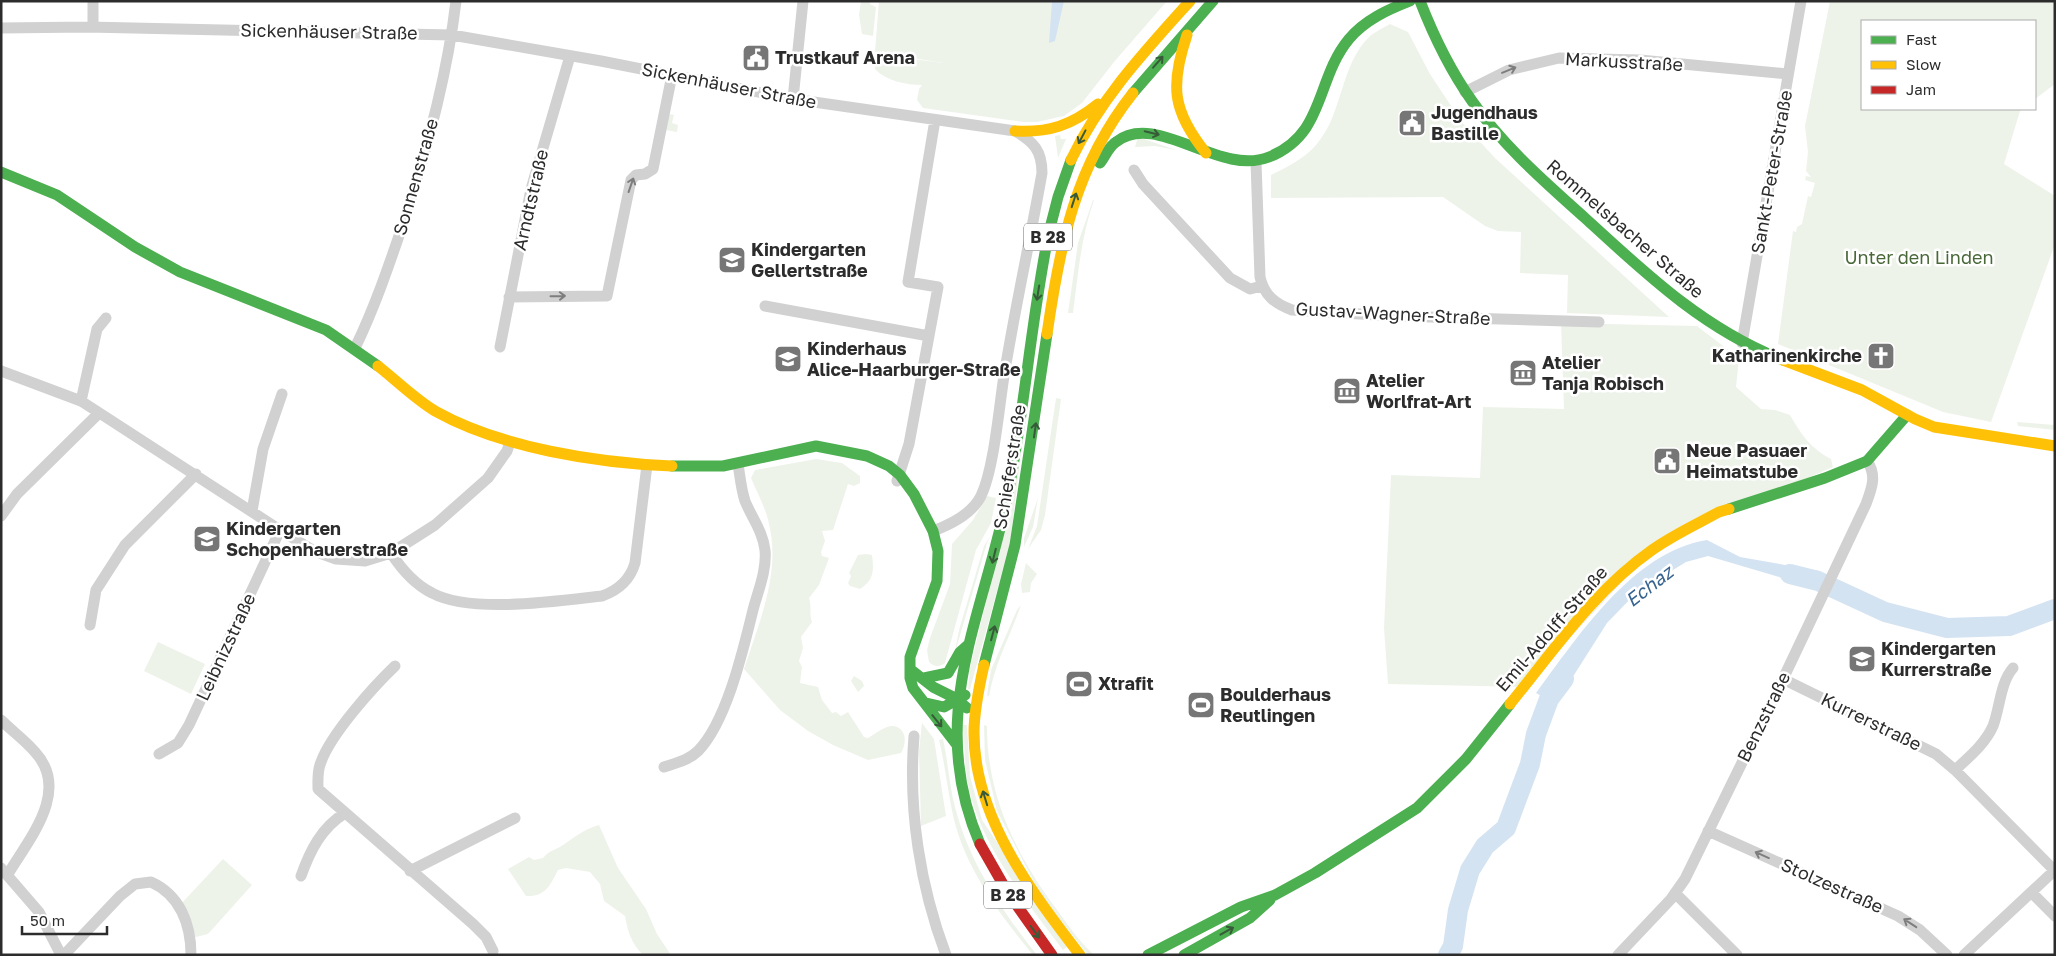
<svg xmlns="http://www.w3.org/2000/svg" width="2056" height="956" font-family="'Golos Text',sans-serif">
<style>
.green{fill:#eef3ea}
.water{fill:#d4e3f2}
.lines{fill:none;stroke-linecap:round;stroke-linejoin:round}
.river{stroke:#d4e3f2;stroke-width:20}
.street{stroke:#d1d1d1;stroke-width:11}
.fast{stroke:#4caf50;stroke-width:11}
.slow{stroke:#ffc107;stroke-width:11}
.jam{stroke:#c62828;stroke-width:11}
.oneway{stroke:#375a39}
.oneway2{stroke:#7e7e7e}
.labels{text-anchor:middle;stroke-width:5;stroke-linejoin:round;paint-order:stroke}
.shield{fill:#fff;stroke:#6b6b6b;stroke-width:1}
.shield-label{font-size:16px;font-weight:bold;fill:#2c2c2c}
.street-label{font-size:18px;fill:#2c2c2c;stroke:#fff}
.poi-label{font-size:18px;font-weight:bold;fill:#2c2c2c;stroke:#fff;text-anchor:start}
.park-label{font-size:18px;fill:#496838;stroke:#fff}
.water-label{font-size:19px;font-style:italic;fill:#376490;stroke:#fff}
</style>
<rect width="100%" height="100%" fill="#fff"/>
<!-- green -->
<path class="green" d="M861,1h9v3l6,3 -3,29 -11,-2 -3,-19z
M879,1h288l-53,61 -32,41 -18,13 -27,6h-14l-100,-14 -6,-8 2,-11 3,-4c-16,0 -36,-4 -47,-16v-11l20,2 3,-3 45,6 -68,-11z
M1830,1h225v83l-20,15v-78h-173v88h161l-3,2 -16,53 51,32v48l-64,178 -48,-10 -165,-68 15,-113 3,1 1,-5 5,-3 6,-28 3,1 4,-14 -10,-3 1,-4 5,1 -5,-6 2,-19 -3,-26z
M1390,24l18,8 22,42 31,47 34,37 174,159 -102,-4 1,-38 -48,-2 1,-41 -23,-1 -13,-5 -42,-29 -172,1v-23c16,-8 33,-16 45,-30 28,-32 23,-79 54,-109 5,-4 13,-8 20,-12z
M669,114l5,1 -2,8 6,2 -1,7 -11,-2z
M1060,135l1,4h5l-8,19 -3,-22z
M1138,137l38,13 -21,-4 -20,1z
M1093,200h1c-13,37 -16,75 -21,113h-5l10,-70z
M1561,323l136,3 42,32 -3,29 25,22 14,1 15,5c11,19 21,34 41,44l2,8 -70,30 -110,52 -129,138 -136,-3 -4,-56 7,-153 89,3 3,-71 81,2z
M1056,398l5,1 -16,116 -4,15 -13,19 9,-23z
M2017,422l38,3v5l-37,-4z
M816,459l26,4 18,13v7l-6,3 -6,-2 -15,46 -11,1 3,10 -4,11 1,4 7,2 -10,27 -10,13c3,9 0,16 3,24l-11,15 2,11 -4,13 3,6 -2,16 18,4 4,13 10,13 4,-1 5,4 7,-4 16,25 4,1c7,-4 18,-13 26,-12 14,3 12,19 7,27l-33,7 -35,-15 -25,-14 -28,-21 -36,-41c15,-46 37,-96 25,-145 -3,-16 -12,-31 -18,-46l4,-8z
M1020,461l-10,83 -40,145h-2l2,-21z
M987,496l9,2 -5,25 -15,27 -31,113c-5,4 -11,4 -16,-1l-2,-12 3,-12 20,-54 2,-40 21,-24z
M1038,498l-5,29 -9,20v-9z
M991,535l-4,8 -33,113 5,-26 25,-84z
M866,554l6,1c2,16 2,25 -12,34l-10,-3 -2,-3 3,-7 -2,-3 9,-18z
M1026,563l11,11 -6,9 -1,9 -8,1 -1,-9z
M1021,605c-11,32 -27,60 -32,92l-2,-2 4,-25 26,-60z
M158,642l47,22 -14,30 -47,-23z
M854,676l8,5 2,5 -6,6 -7,-11z
M922,723l12,16 12,77 -25,10 -2,-75z
M963,725h4l3,51 12,44 85,127 -4,3c-34,-45 -77,-98 -92,-153 -7,-23 -6,-48 -8,-72z
M984,725l3,1c0,69 28,127 68,181 12,17 24,34 39,48h-6l-47,-60 -44,-84 -12,-51z
M943,739c5,22 6,45 12,68 14,55 47,104 82,148h-4c-31,-38 -63,-80 -77,-128 -8,-29 -10,-59 -17,-87z
M599,825l19,43 28,41 11,25 14,21h-28c-12,-12 -15,-23 -18,-39l-21,-15 -4,-17 -10,-12 -24,-4 -8,2c-8,16 -13,27 -32,26l-18,-27 21,-12 5,3 9,-2c8,-9 11,-7 20,-13 12,-8 21,-16 36,-20z
M223,859l29,26 -44,49 -16,4 -12,-33z"/>
<!-- water -->
<path class="water" d="M1052,1h12l-9,40 -6,2z
M1707,540l33,17 80,14 -7,16 -105,-31 -22,6 -49,30 -30,31 -40,63 -6,-1 -11,16 -14,-8c42,-56 96,-141 171,-153z"/>
<g class="lines">
<!-- river -->
<path class="river" d="M1790,574l28,7 67,31 62,16 62,-2 46,-17
M1448,955l5,-9 5,-36 12,-40 15,-24 21,-18 24,-64 6,-30 13,-35 15,-20"/>
<!-- street -->
<path class="street" d="M93,27v-26
M1,28l87,-1 364,8 149,26 192,38 222,32c19,11 27,20 27,42 -12,68 -27,135 -38,203 -5,31 -10,93 -23,120 -9,18 -29,28 -48,35
M1465,92l44,-22 50,-12 81,2 148,14
M793,99l10,-98
M1256,162l4,115c4,18 15,27 32,33l102,6 205,6
M1134,170l9,14 87,94 20,11 12,-3
M509,297l98,-1 24,-116 5,-5 9,-1 8,-5 19,-94
M765,306l164,30
M1742,343l59,-342
M500,347l31,-158 39,-133
M355,348c19,-39 33,-80 47,-121 24,-73 45,-149 54,-226
M1,371l80,30 199,129 34,21 22,8 29,2 26,-8 44,-28 53,-47 19,-27 3,-9
M81,401l16,-72 9,-11
M897,481l12,-37 29,-157 -30,-5 27,-162
M252,511l11,-62 19,-55
M1,516l16,-22 82,-81
M391,553c11,17 23,31 41,40 39,21 126,8 170,3 17,-6 28,-16 33,-33l12,-98
M90,625l6,-35 29,-45 71,-71
M395,666c-22,21 -64,68 -74,96 -4,9 -3,17 -3,27l155,135 13,13 7,14
M1783,679l153,75 19,16 99,100
M1,720c11,11 24,20 34,32 36,39 -6,87 -27,122
M914,736c-6,74 6,150 32,219
M159,754l19,-11 11,-18 91,-195
M664,767c12,-4 25,-7 34,-16 29,-30 45,-101 55,-141 5,-19 14,-40 12,-60 -2,-18 -13,-32 -20,-49 -4,-12 -5,-25 -7,-37
M1955,770c14,-13 30,-26 38,-44 7,-18 7,-43 20,-58
M1708,831l190,85 22,14 27,25
M1,868l38,44 22,43
M410,871l105,-53
M301,876c9,-25 20,-48 44,-63
M1675,893l62,62
M2032,893l23,23
M64,955l56,-59 15,-12 16,-2c29,13 40,42 40,73
M1618,955l53,-56 14,-20 98,-200 83,-175c6,-16 11,-29 1,-43
M1964,955l91,-85"/>
<!-- fast -->
<path class="fast" d="M1420,1c14,36 30,69 52,100 31,45 73,81 113,117 61,56 120,112 198,142
M1133,93l80,-92
M1100,163c5,-6 9,-17 16,-21 40,-32 103,35 153,15 57,-23 46,-77 80,-118 16,-19 38,-29 61,-38
M1,172l56,23 78,52 45,25 146,58 52,36
M672,466h51l93,-20 51,10 22,10 11,9 14,19 19,37 5,20 -1,30 -27,76v21l3,10 44,57
M1729,509l96,-31 42,-17 40,-46
M984,665l31,-120 32,-211
M910,669l23,18 22,11 12,10
M924,678l24,-5 12,-21 9,-8
M926,703l18,4 21,-12
M980,844c-55,-127 3,-226 28,-350 17,-87 23,-175 41,-262l9,-35 13,-37
M1148,955l93,-48 34,-12 40,-22 102,-65 49,-49 44,-55
M1184,955l66,-37 20,-18"/>
<!-- slow -->
<path class="slow" d="M1187,35c-17,50 -15,76 19,118
M1015,131c34,2 57,-6 83,-27
M1071,160c29,-61 74,-109 119,-159
M1047,334c13,-90 28,-168 86,-241
M1783,360l79,30 53,29 19,8 121,19
M378,366c19,15 37,33 57,45 66,37 162,52 237,55
M984,665c-5,22 -10,45 -10,68 0,84 57,158 106,222
M1510,704c44,-54 85,-114 142,-154 21,-15 45,-26 67,-38l10,-3"/>
<!-- jam -->
<path class="jam" d="M980,844l28,49 44,62"/>
</g>
<!-- one-way arrows -->
<defs><path id="oneway-shaft" d="M-6 0H5M1.5-3L5.5 0L1.5 3" fill="none" stroke-width="1.6" stroke-linecap="round" stroke-linejoin="round" transform="scale(1.25)"/></defs>
<g class="oneway">
<use href="#oneway-shaft" transform="translate(1158 62) rotate(-49)"/>
<use href="#oneway-shaft" transform="translate(1152 133) rotate(13)"/>
<use href="#oneway-shaft" transform="translate(1082 137) rotate(118)"/>
<use href="#oneway-shaft" transform="translate(1074 200) rotate(-72)"/>
<use href="#oneway-shaft" transform="translate(1038 293) rotate(99)"/>
<use href="#oneway-shaft" transform="translate(1035 430) rotate(-82)"/>
<use href="#oneway-shaft" transform="translate(994 556) rotate(104)"/>
<use href="#oneway-shaft" transform="translate(993 633) rotate(-75)"/>
<use href="#oneway-shaft" transform="translate(937 721) rotate(51)"/>
<use href="#oneway-shaft" transform="translate(985 798) rotate(-107)"/>
<use href="#oneway-shaft" transform="translate(1227 931) rotate(-29)"/>
<use href="#oneway-shaft" transform="translate(1035 932) rotate(53)"/>
</g>
<g class="oneway2">
<use href="#oneway-shaft" transform="translate(1509 70) rotate(-22)"/>
<use href="#oneway-shaft" transform="translate(631 185) rotate(-71)"/>
<use href="#oneway-shaft" transform="translate(558 296) rotate(-1)"/>
<use href="#oneway-shaft" transform="translate(1762 855) rotate(-156)"/>
<use href="#oneway-shaft" transform="translate(1910 923) rotate(-147)"/>
</g>
<!-- icons -->
<defs>
<symbol id="civic-square" viewBox="-11 -11 22 22"><rect x="-9" y="-9" width="18" height="18" rx="4" fill="#767676" stroke="#fff"/><path d="M-.6-6.5H3V-4.5H.6V-3L4-1V1h2V6H-6V1h2V-1L-.6-3ZM-1.2 2.5V6h2.4V2.5Z" fill="#fff"/></symbol>
<symbol id="school-square" viewBox="-11 -11 22 22"><rect x="-9" y="-9" width="18" height="18" rx="4" fill="#767676" stroke="#fff"/><path d="M0-5L7-2L0 1L-7-2ZM-4 1L0 2.5L4 1V4Q0 6-4 4Z" fill="#fff"/></symbol>
<symbol id="church-square" viewBox="-11 -11 22 22"><rect x="-9" y="-9" width="18" height="18" rx="4" fill="#767676" stroke="#fff"/><path d="M-1.2-6h2.4v3.5h3.3v2.4h-3.3V6h-2.4V-.1h-3.3v-2.4h3.3Z" fill="#fff"/></symbol>
<symbol id="museum-square" viewBox="-11 -11 22 22"><rect x="-9" y="-9" width="18" height="18" rx="4" fill="#767676" stroke="#fff"/><path d="M0-6L6-3V-2H-6V-3ZM-5-1h2V3h-2ZM-1-1h2V3h-2ZM3-1h2V3H3ZM-6 4H6V6H-6Z" fill="#fff"/></symbol>
<symbol id="stadium-square" viewBox="-11 -11 22 22"><rect x="-9" y="-9" width="18" height="18" rx="4" fill="#767676" stroke="#fff"/><path d="M0-5a6.5 5 0 1 0 0 10a6.5 5 0 1 0 0-10ZM-3.5-1.8h7v3.6h-7Z" fill="#fff"/></symbol>
</defs>
<g fill-rule="evenodd">
<use href="#civic-square" x="740" y="42" width="32" height="32"/>
<use href="#civic-square" x="1396" y="107" width="32" height="32"/>
<use href="#school-square" x="716" y="244" width="32" height="32"/>
<use href="#church-square" x="1865" y="340" width="32" height="32"/>
<use href="#school-square" x="772" y="343" width="32" height="32"/>
<use href="#museum-square" x="1507" y="357" width="32" height="32"/>
<use href="#museum-square" x="1331" y="375" width="32" height="32"/>
<use href="#civic-square" x="1651" y="445" width="32" height="32"/>
<use href="#school-square" x="191" y="523" width="32" height="32"/>
<use href="#school-square" x="1846" y="643" width="32" height="32"/>
<use href="#stadium-square" x="1063" y="668" width="32" height="32"/>
<use href="#stadium-square" x="1185" y="689" width="32" height="32"/>
</g>
<g class="labels">
<!-- shield labels -->
<g class="shield">
<rect x="1024" y="223.5" width="48" height="27" rx="4"/>
<rect x="984" y="881.5" width="48" height="27" rx="4"/>
</g>
<g class="shield-label">
<text x="1048" y="243">B 28</text>
<text x="1008" y="901">B 28</text>
</g>
<!-- street labels -->
<g class="street-label">
<text transform="translate(329 32) rotate(1)" y="6">Sickenhäuser Straße</text>
<text transform="translate(1624 62) rotate(3)" y="6">Markusstraße</text>
<text transform="translate(729 86) rotate(11)" y="6">Sickenhäuser Straße</text>
<text transform="translate(1772 172) rotate(-80)" y="6">Sankt-Peter-Straße</text>
<text transform="translate(416 177) rotate(-74)" y="6">Sonnenstraße</text>
<text transform="translate(531 200) rotate(-77)" y="6">Arndtstraße</text>
<text transform="translate(1625 229) rotate(41)" y="6">Rommelsbacher Straße</text>
<text transform="translate(1393 314) rotate(3)" y="6">Gustav-Wagner-Straße</text>
<text transform="translate(1010 467) rotate(-81)" y="6">Schieferstraße</text>
<text transform="translate(1552 629) rotate(-49)" y="6">Emil-Adolff-Straße</text>
<text transform="translate(226 647) rotate(-65)" y="6">Leibnizstraße</text>
<text transform="translate(1764 717) rotate(-64)" y="6">Benzstraße</text>
<text transform="translate(1871 722) rotate(26)" y="6">Kurrerstraße</text>
<text transform="translate(1832 886) rotate(24)" y="6">Stolzestraße</text>
</g>
<!-- poi labels -->
<g class="poi-label">
<text x="775" y="64">Trustkauf Arena</text>
<text x="1431" y="119">Jugendhaus<tspan x="1431" dy="21">Bastille</tspan></text>
<text x="751" y="256">Kindergarten<tspan x="751" dy="21">Gellertstraße</tspan></text>
<text x="807" y="355">Kinderhaus<tspan x="807" dy="21">Alice-Haarburger-Straße</tspan></text>
<text x="1862" y="362" text-anchor="end">Katharinenkirche</text>
<text x="1542" y="369">Atelier<tspan x="1542" dy="21">Tanja Robisch</tspan></text>
<text x="1366" y="387">Atelier<tspan x="1366" dy="21">Worlfrat-Art</tspan></text>
<text x="1686" y="457">Neue Pasuaer<tspan x="1686" dy="21">Heimatstube</tspan></text>
<text x="226" y="535">Kindergarten<tspan x="226" dy="21">Schopenhauerstraße</tspan></text>
<text x="1881" y="655">Kindergarten<tspan x="1881" dy="21">Kurrerstraße</tspan></text>
<text x="1098" y="690">Xtrafit</text>
<text x="1220" y="701">Boulderhaus<tspan x="1220" dy="21">Reutlingen</tspan></text>
</g>
<!-- park labels -->
<g class="park-label">
<text x="1919" y="264">Unter den Linden</text>
</g>
<!-- water labels -->
<g class="water-label">
<text transform="translate(1649 586) rotate(-38)" y="7">Echaz</text>
</g>
</g>
<!-- border -->
<rect width="2056" height="956" fill="none" stroke="#2c2c2c" stroke-width="5"/>
<!-- legend -->
<rect x="1861" y="20" width="175" height="90" fill="#ffffff" stroke="#ababab"/>
<rect x="1871" y="36" width="25" height="8" fill="#4caf50" stroke="#ababab"/>
<text x="1906" y="45" font-size="15" fill="#2c2c2c">Fast</text>
<rect x="1871" y="61" width="25" height="8" fill="#ffc107" stroke="#ababab"/>
<text x="1906" y="70" font-size="15" fill="#2c2c2c">Slow</text>
<rect x="1871" y="86" width="25" height="8" fill="#c62828" stroke="#ababab"/>
<text x="1906" y="95" font-size="15" fill="#2c2c2c">Jam</text>
<!-- scale -->
<path d="M22 926v8h85v-8" fill="none" stroke="#2c2c2c" stroke-width="2.5"/>
<text x="30" y="926" font-size="15" fill="#2c2c2c" stroke="#ffffff" stroke-width="4" paint-order="stroke">50 m</text>
</svg>
